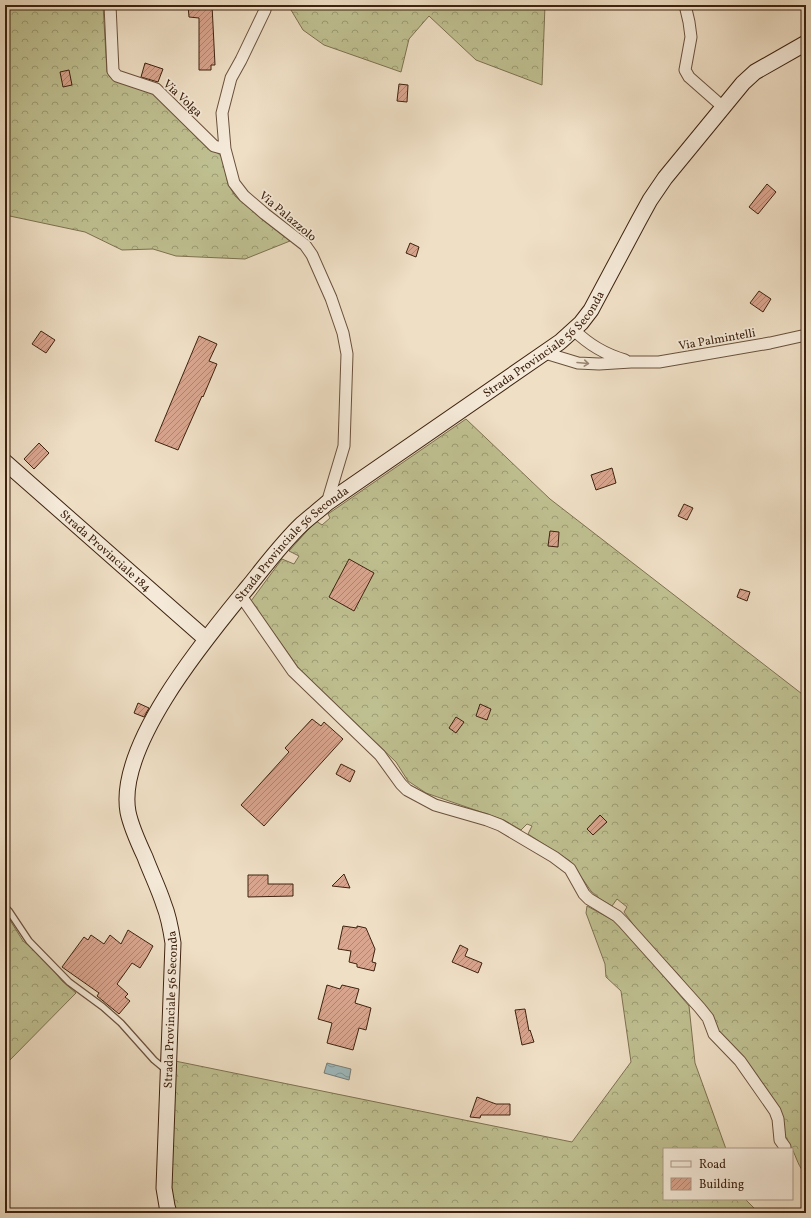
<svg xmlns="http://www.w3.org/2000/svg" width="811" height="1218" font-family="Vollkorn,serif">
<style>
.forest{fill:url(#forest-crowns);stroke:#7e7150}
.water{fill:url(#water-waves);stroke:#777d78}
.building{fill:url(#building-hatch);stroke:#3d220f}
.lines{fill:none;stroke-linecap:round;stroke-linejoin:round}
.lane-casing{stroke:#6a513c;stroke-width:8}
.street-casing{stroke:#6a513c;stroke-width:13}
.secondary-casing{stroke:#3d220f;stroke-width:17}
.lane{stroke:#f5ead9;stroke-width:5.5}
.street{stroke:#f5ead9;stroke-width:11}
.secondary{stroke:#f5ead9;stroke-width:15}
.oneway{stroke:#998674}
.labels{text-anchor:middle;stroke-width:3.5;stroke-linejoin:round;paint-order:stroke}
.street-label{font-size:12px;fill:#3d220f;stroke:#f5ead9}
</style>
<defs>
<pattern id="forest-crowns" width="20" height="18" patternUnits="userSpaceOnUse"><rect width="20" height="18" fill="#bfc091"/><path d="M2 6a3 3 0 1 1 6 0M12 15a3 3 0 1 1 6 0" fill="none" stroke="#9c9c75"/></pattern>
<pattern id="water-waves" width="16" height="10" patternUnits="userSpaceOnUse"><rect width="16" height="10" fill="#9ebabe"/><path d="M0 5q4-4 8 0t8 0" fill="none" stroke="#829799"/></pattern>
<pattern id="building-hatch" width="6" height="6" patternUnits="userSpaceOnUse"><rect width="6" height="6" fill="#d9a58f"/><path d="M-1 1l2-2M0 6l6-6M5 7l2-2" fill="none" stroke="#b18673"/></pattern>
</defs>
<rect width="100%" height="100%" fill="#efdfc5"/>
<filter id="stains"><feTurbulence type="fractalNoise" baseFrequency=".005" numOctaves="4"/><feColorMatrix values="0 0 0 0 .2 0 0 0 0 .09 0 0 0 0 .02 0 0 0 .5 -.17"/></filter>
<radialGradient id="worn" r=".72"><stop offset=".6" stop-color="#630" stop-opacity="0"/><stop offset="1" stop-color="#630" stop-opacity=".3"/></radialGradient>
<!-- forest -->
<path class="forest" d="M5,5h98l4,67 3,5 43,17 69,63 6,27 7,12 28,24 27,21 -45,18 -69,-3 -23,-7 -31,1 -37,-18 -80,-17z
M288,5h257l-3,80 -66,-25 -47,-44 -20,23 -8,33 -77,-27 -21,-15z
M466,419l84,80 256,198v477c-8,-7 -9,-16 -14,-25 -3,-6 -9,-11 -10,-19l-61,-92 -10,-22 -33,-42 -34,-35 -20,-27 3,-5 -10,-8 -5,7 -12,-7 -9,-8 -21,-30 -42,-27 4,-8 -5,-2 -6,6 -17,-10 -78,-27 -18,-12 -12,-19 -96,-92 -49,-69 31,-42 12,5 5,-8 -10,-5 27,-30 6,4 8,-7 -2,-4z
M587,906l31,17 71,83 6,57 31,86h-62v50h81l14,14h-583l-6,-27 5,-125 397,81 59,-80 -10,-71 -15,-14 -1,-13 -19,-51z
M5,914l3,3 15,24 18,14 21,26 14,12 -71,72z"/>
<!-- water -->
<path class="water" d="M327,1063l24,6 -2,11 -25,-7z"/>
<!-- building -->
<path class="building" d="M188,5h24l3,60h-4v5h-12v-52l-10,-1z
M145,63l18,6 -5,13 -17,-5z
M69,70l3,15 -9,2 -3,-15z
M399,84l9,1 -1,17 -10,-1z
M767,184l9,8 -18,22 -9,-7z
M410,243l9,4 -3,10 -10,-4z
M759,291l12,8 -8,13 -13,-9z
M41,331l14,9 -9,13 -14,-9z
M199,336l18,8 -8,17 8,3 -14,33 -1,-1 -24,54 -23,-9z
M39,443l10,10 -15,16 -10,-10z
M612,468l4,15 -20,7 -5,-15z
M684,504l9,4 -6,12 -9,-4z
M550,531l9,1 -1,15 -10,-1z
M349,559l25,14 -20,38 -25,-14z
M740,589l10,3 -3,9 -10,-4z
M138,703l11,5 -5,9 -10,-4z
M480,704l11,5 -4,11 -11,-4z
M456,717l8,5 -8,11 -7,-5z
M312,719l9,7 3,-4 19,17 -79,87 -23,-21 48,-53 -4,-4z
M341,764l14,7 -5,11 -14,-8z
M600,815l7,7 -14,13 -6,-6z
M344,874l6,14 -18,-2z
M248,875h20v9h25v12l-45,1z
M343,926l14,2v-2l9,2 9,21 -3,13 4,1 -2,8 -17,-4v-3l-8,-2 2,-11 -13,-2z
M128,930l25,16 -6,11 -7,11 -8,-5 -15,21 11,10 -3,3 5,4 -11,13 -22,-18 2,-3 -37,-26 22,-30 4,3 3,-5 13,9 6,-9 11,9z
M460,945l8,4 -3,7 17,7 -4,10 -26,-11z
M327,985l13,4 2,-4 17,4 -4,14 16,5 -5,22 -7,-2 -6,22 -26,-7 5,-20 -14,-4z
M525,1009l4,22 1,-1 4,12 -12,3 -7,-35z
M477,1097l19,7h14v11h-29l-1,3 -10,-1z"/>
<g class="lines">
<defs>
<path id="lane" d="M5,907l4,4 20,30 40,41 34,25 18,16 33,37 12,10"/>
<path id="street" d="M110,5l3,66 4,5 39,13 58,57 11,3
M266,5l-1,5 -24,50 -10,18 -9,35 3,36 9,34 10,13 21,18 40,31 7,10 19,43 12,35 4,21 -3,92 -17,57
M685,5l4,17 2,15 -6,33 4,7 34,30
M574,330c15,15 30,24 51,30
M545,353l33,10 21,1 32,-2h28l111,-19 36,-8
M241,596l52,75 87,84 21,29 6,6 28,15 52,15 13,5 54,32 16,12 14,25 5,5 28,17 6,6 77,86 8,10 6,16 26,27 35,50 3,8 2,21 5,7"/>
<g id="secondary">
<path id="s1" d="M5,462l201,177"/>
<path id="s2" d="M169,1213l-2,-7 -3,-18 9,-245c-2,-13 -4,-26 -9,-38 -5,-16 -13,-32 -19,-48 -7,-15 -14,-30 -17,-45 -12,-67 80,-176 120,-225 17,-21 34,-44 54,-63 8,-7 17,-14 25,-21l233,-161 21,-19 10,-13 48,-90 11,-20 15,-22 78,-95 12,-11 51,-29"/>
</g>
</defs>
<!-- lane casing -->
<use href="#lane" class="lane-casing"/>
<!-- street casing -->
<use href="#street" class="street-casing"/>
<!-- secondary casing -->
<use href="#secondary" class="secondary-casing"/>
<!-- lane -->
<use href="#lane" class="lane"/>
<!-- street -->
<use href="#street" class="street"/>
<!-- secondary -->
<use href="#secondary" class="secondary"/>
</g>
<!-- one-way arrows -->
<defs><path id="oneway-shaft" d="M-6 0H5M1.5-3L5.5 0L1.5 3" fill="none" stroke-width="1.6" stroke-linecap="round" stroke-linejoin="round"/></defs>
<use class="oneway" href="#oneway-shaft" transform="translate(583 363) rotate(5)"/>
<g class="labels">
<!-- street labels -->
<g class="street-label">
<text transform="translate(183 98) rotate(43)" y="4">Via Volga</text>
<text transform="translate(288 216) rotate(40)" y="4">Via Palazzolo</text>
<text transform="translate(717 339) rotate(-10)" y="4">Via Palmintelli</text>
<text dy="4" stroke="none"><textPath href="#s2" startOffset="1056">Strada Provinciale 56 Seconda</textPath></text>
<text dy="4" stroke="none"><textPath href="#s2" startOffset="732">Strada Provinciale 56 Seconda</textPath></text>
<text dy="4" stroke="none"><textPath href="#s1" startOffset="134">Strada Provinciale 184</textPath></text>
<text dy="4" stroke="none"><textPath href="#s2" startOffset="204">Strada Provinciale 56 Seconda</textPath></text>
</g>
</g>
<!-- margin -->
<rect width="811" height="1218" fill="none" stroke="#efdfc5" stroke-width="20"/>
<rect x="6" y="6" width="799" height="1206" fill="none" stroke="#3d220f" stroke-width="2"/>
<rect x="10" y="10" width="791" height="1198" fill="none" stroke="#3d220f"/>
<!-- legend -->
<rect x="663" y="1148" width="130" height="52" fill="#f5ead9" stroke="#ab9a88"/>
<rect x="671" y="1161" width="20" height="6" fill="#f5ead9" stroke="#ab9a88"/>
<text x="699" y="1168" font-size="12" fill="#3d220f">Road</text>
<rect x="671" y="1178" width="20" height="12" fill="url(#building-hatch)" stroke="#ab9a88"/>
<text x="699" y="1188" font-size="12" fill="#3d220f">Building</text>
<rect width="100%" height="100%" filter="url(#stains)"/>
<rect width="100%" height="100%" fill="url(#worn)"/>
</svg>
